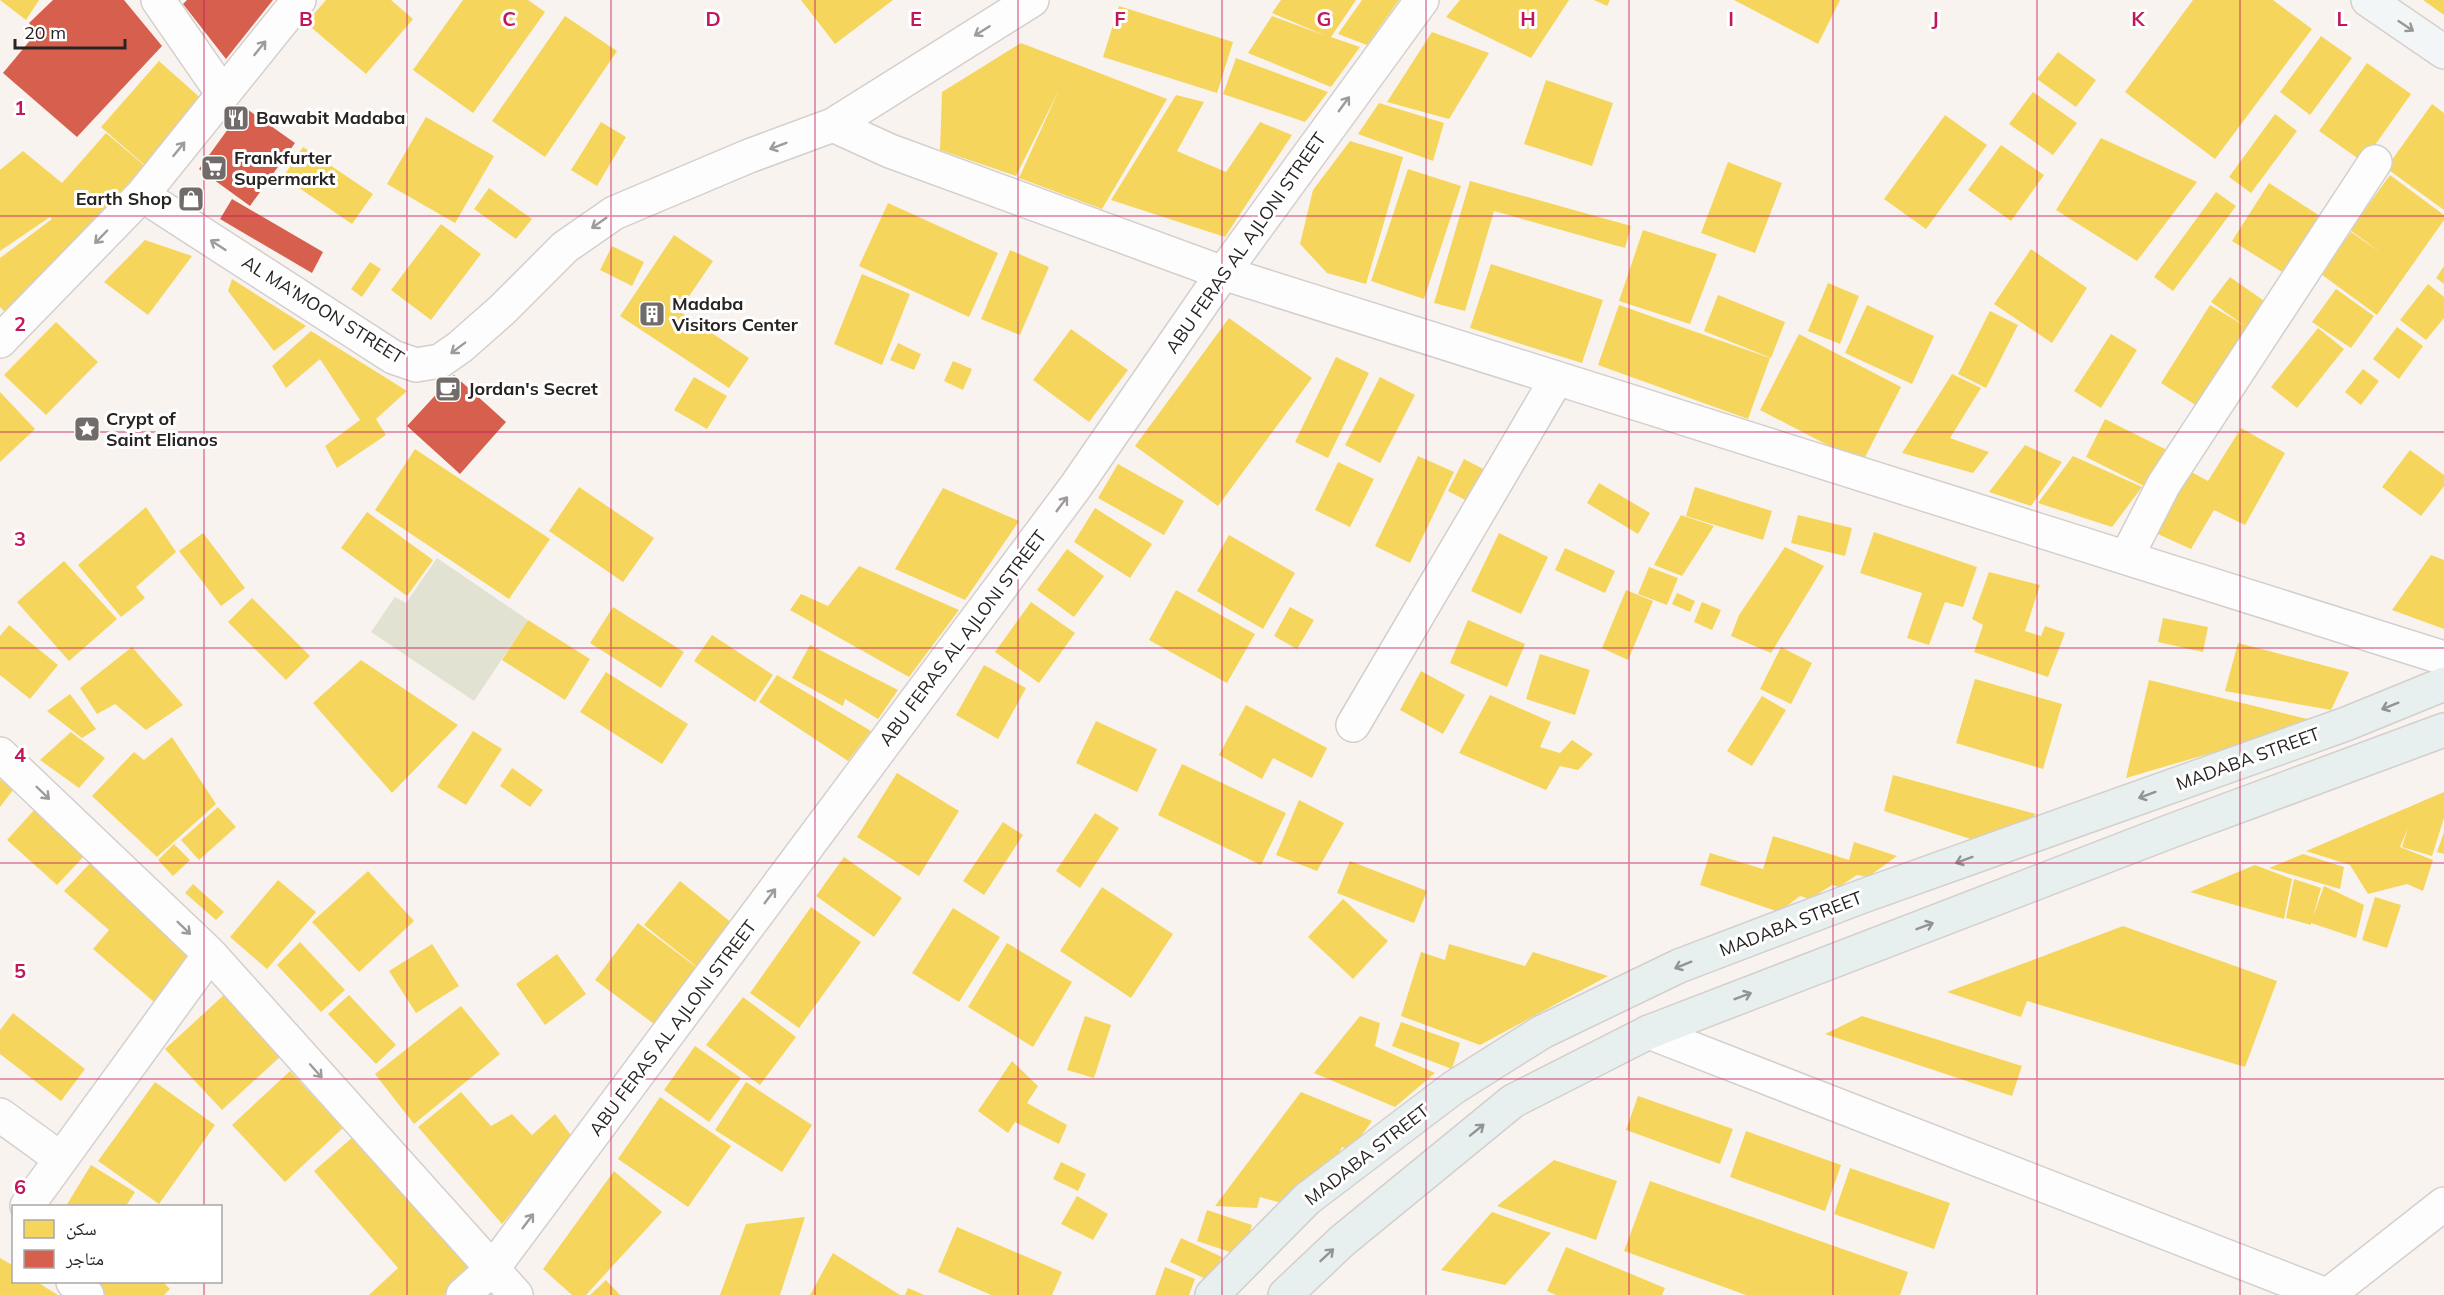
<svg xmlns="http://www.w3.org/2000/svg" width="2444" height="1295" font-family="Mulish,'Noto Naskh Arabic',sans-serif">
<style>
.green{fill:#e2e2d2}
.homes{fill:#f6d55c}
.shops{fill:#d6604d}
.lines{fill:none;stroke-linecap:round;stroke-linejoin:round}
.minor-casing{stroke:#d4cfcd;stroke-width:36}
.secondary-casing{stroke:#d4cfcd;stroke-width:36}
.primary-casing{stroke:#d2cfcd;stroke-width:36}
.minor{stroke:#fefdfd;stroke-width:33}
.secondary{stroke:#f3f6f6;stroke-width:33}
.primary{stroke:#e8efef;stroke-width:33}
.oneway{stroke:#989897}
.oneway2{stroke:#9e9b9a}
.oneway3{stroke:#929493}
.grid{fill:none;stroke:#c2185b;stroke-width:1.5;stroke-opacity:0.55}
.labels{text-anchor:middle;stroke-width:6;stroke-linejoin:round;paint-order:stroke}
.poi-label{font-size:18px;font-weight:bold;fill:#282422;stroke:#fff;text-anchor:start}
.street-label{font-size:18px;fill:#282422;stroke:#fff}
.grid-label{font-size:20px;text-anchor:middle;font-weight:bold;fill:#c2185b;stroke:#fff;stroke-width:6;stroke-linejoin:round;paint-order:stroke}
</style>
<rect width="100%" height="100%" fill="#f9f3f0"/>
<!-- green -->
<path class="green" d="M437,558l91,62 -54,81 -103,-69 24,-35 11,6z"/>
<!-- homes -->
<path class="homes" d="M0,0h39l-13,20z
M326,0h65l22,19 -47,55 -60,-51z
M463,0h65l17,12 -72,101 -60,-43z
M801,0h92l-58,44z
M1281,0h75l-25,37 29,10 -29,40 -83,-34 24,-37 54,20 -54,-23z
M1362,0h37l-32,45 -29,-11z
M1460,0h109l-38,58 -85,-41z
M1594,0h16l-3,6z
M1734,0h106l-22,44z
M2193,0h80l39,29 -97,130 -90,-67z
M2423,0h21v15z
M1119,6l114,36 -16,51 -114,-36z
M565,16l52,35 -72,106 -53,-36z
M1432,32l57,21 -40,66 -62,-17z
M2321,36l31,22 -42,57 -30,-23z
M1021,43l146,56 -65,110 -83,-31 40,-88 -43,86 -76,-26 2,-58z
M2058,52l38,28 -20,27 -39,-28z
M1236,58l92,34 -23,30 -82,-28z
M159,61l46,41 -58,65 -46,-40z
M2367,63l44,31 -48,68 -44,-31z
M1546,80l67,23 -21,63 -68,-22z
M2033,92l44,31 -24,32 -44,-31z
M1176,95l28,7 -27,49 49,21 34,-50 32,13 -67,102 -114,-37z
M1379,103l65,20 -11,38 -75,-27z
M2432,104l12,9v97l-58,-42z
M2275,114l22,17 -46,62 -22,-16z
M1945,115l42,30 -61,84 -42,-30z
M426,117l68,39 -39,67 -68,-39z
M601,122l25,15 -29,49 -26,-16z
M106,133l39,33 -140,146 -5,-5v-49l52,-39 -2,-2 -50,34v-81l23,-19 39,32z
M2101,138l96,44 -60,79 -81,-51z
M1350,141l53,16 -37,127 -39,-11 -27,-29 13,-54z
M2001,145l43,30 -33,46 -43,-31z
M303,147l70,47 -21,30 -69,-47z
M1728,162l54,21 -27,70 -54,-20z
M1408,169l53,17 -37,113 -53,-18z
M2390,175l54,40v5l-67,95 -56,-41 30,-42 32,22 -33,-24z
M1470,181l161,45 -6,22 -131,-37 -29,100 -31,-8z
M2269,183l54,35 -36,57 -55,-34z
M489,188l43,31 -16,20 -42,-30z
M2216,192l20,14 -63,85 -19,-14z
M888,203l110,50 -29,64 -110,-51z
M441,224l40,30 -50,66 -40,-30z
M1643,230l74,24 -27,70 -71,-23z
M674,235l39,26 -34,50 70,47 -20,30 -109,-72z
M145,240l47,16 -44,59 -44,-33z
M612,246l32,16 -12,24 -32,-16z
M2031,249l56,39 -35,55 -58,-39z
M1010,250l39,17 -29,68 -39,-16z
M370,262l11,7 -19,28 -11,-8z
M1491,264l112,36 -21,63 -112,-35z
M2444,266v18l-8,-6z
M862,274l48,20 -28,71 -48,-21z
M2230,277l40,28 -65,106 -44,-28 49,-78 35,21 -34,-24z
M232,279l74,47 -32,25 -46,-60z
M1828,283l31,13 -19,48 -32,-13z
M2428,284l16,13v21l-18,22 -26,-20z
M2336,289l38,27 -23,32 -39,-26z
M1718,295l67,27 -14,36 -67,-27z
M1619,305l151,53 -22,61 -150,-54z
M1867,305l67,31 -22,48 -67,-31z
M1990,311l28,14 -32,63 -28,-14z
M1229,318l83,60 -94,128 -83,-60z
M56,322l42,40 -52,53 -42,-40z
M2397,327l26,19 -24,33 -26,-20z
M2318,328l26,21 -47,59 -26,-21z
M1071,329l57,41 -39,52 -56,-42z
M311,331l96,60 -31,28 10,16 -49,33 -12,-22 35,-26 -40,-61 -34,29 -14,-22z
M1799,334l102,53 -39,76 -102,-53z
M2111,334l26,16 -36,58 -27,-17z
M898,343l23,11 -7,16 -24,-10z
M1336,357l33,16 -41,85 -33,-16z
M953,361l19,8 -9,21 -19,-9z
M2363,369l16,12 -18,24 -16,-13z
M1952,374l29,14 -31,50 39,14 -16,21 -71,-20z
M694,377l33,19 -20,33 -33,-19z
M1380,377l35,18 -35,68 -35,-18z
M0,392l35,37 -35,33z
M2105,419l64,32 -19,38 -64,-32z
M2241,428l44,25 -40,72 -31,-15 -23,39 -40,-18 35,-62 22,12z
M2025,445l37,17 -31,44 -42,-14z
M415,449l135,90 -41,60 -134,-89z
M2410,450l34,25v11l-23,30 -39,-29z
M1418,456l36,16 -44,91 -35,-17z
M2073,456l69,31 -30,40 -74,-24z
M1464,459l21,11 -16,32 -21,-11z
M1338,462l36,17 -24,48 -35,-17z
M1118,464l66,37 -20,34 -66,-37z
M1599,483l51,30 -12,21 -51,-31z
M579,487l75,51 -31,44 -74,-51z
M1695,487l77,24 -9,29 -77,-24z
M943,488l76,33 -54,79 -70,-31z
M146,507l30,45 -40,35 9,11 -24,19 -43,-52z
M1095,508l57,36 -22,34 -56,-36z
M367,512l66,48 -26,36 -66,-48z
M1681,515l33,11 -32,50 -28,-11z
M1798,515l54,13 -7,28 -54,-13z
M1874,532l103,35 -14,40 -18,-5 -16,43 -22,-7 15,-45 -62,-20z
M203,533l42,55 -24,18 -42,-55z
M1499,533l49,24 -27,57 -50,-23z
M1229,535l66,38 -32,56 -66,-38z
M1785,547l39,19 -53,87 -40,-17 8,-21z
M1565,548l50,23 -10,22 -50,-23z
M1067,549l37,27 -30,41 -37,-27z
M2431,555l13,5v69l-52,-19z
M64,561l53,58 -48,42 -52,-59z
M859,566l100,44 -50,67 -119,-67 11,-16 27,12z
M1649,567l29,11 -11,27 -29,-11z
M1989,572l51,13 -15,46 16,5 4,-10 20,7 -17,44 -74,-25 9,-27 -11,-6z
M1176,590l79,44 -28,49 -78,-43z
M1626,590l27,11 -25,59 -26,-12z
M1677,593l18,8 -5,11 -18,-8z
M252,598l58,58 -24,24 -58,-58z
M1031,602l44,31 -36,50 -44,-31z
M1702,602l19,8 -9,20 -18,-8z
M613,607l71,45 -23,36 -71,-45z
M1290,607l24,13 -17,29 -23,-13z
M2163,618l45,9 -5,25 -45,-10z
M528,620l62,39 -25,41 -63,-40z
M1468,620l57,24 -18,43 -57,-24z
M9,625l49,40 -28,34 -30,-24v-39z
M712,635l61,40 -18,27 -61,-41z
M2238,643l111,29 -18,38 -106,-19z
M810,645l88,45 -20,29 -33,-20 -2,7 -51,-28z
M132,647l51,58 -37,25 -31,-26 -18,10 -17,-26z
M1781,647l31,16 -21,41 -31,-15z
M1540,654l50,16 -15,45 -49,-16z
M361,660l97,65 -66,68 -79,-90z
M984,665l42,23 -28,51 -42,-24z
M1421,671l44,24 -22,39 -43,-24z
M606,672l82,52 -26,40 -82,-52z
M777,675l94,56 -23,30 -89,-59z
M1975,679l87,25 -19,65 -87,-26z
M2149,680l154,38 17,3 -194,57z
M70,694l26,35 -14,9 -35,-27z
M1490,695l61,27 -11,25 20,6 12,-13 21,14 -15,16 -18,-4 -14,24 -87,-37z
M1762,696l24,14 -34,56 -25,-15z
M1246,705l81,43 -15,30 -39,-20 -11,21 -43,-24z
M1096,721l61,28 -20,43 -61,-29z
M473,731l29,18 -36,56 -29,-18z
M71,732l34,26 -26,30 -39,-28z
M172,737l44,67 -59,53 -65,-61 42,-44 10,8z
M1182,764l104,49 -25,52 -103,-50z
M512,768l31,22 -13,17 -30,-21z
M897,773l62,38 -40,65 -62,-39z
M1893,775l143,39 -26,21 -14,-5 -13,13 -99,-32z
M0,779l13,11 -13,17z
M2444,792v26l-12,38 -30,-9 6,-19 -8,19 33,13 -10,31 -16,-7 -39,10 -18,-29 -44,-14z
M1299,800l45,23 -27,48 -41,-16z
M218,807l18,20 -37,33 -18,-20z
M35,809l51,45 -29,31 -50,-45z
M1095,813l24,15 -39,60 -24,-17z
M1003,822l20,13 -39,60 -21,-14z
M2444,832v22l-7,-2z
M1773,836l76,24 5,-18 43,14 -29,21 -11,-2 -18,12 -7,-2 -22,14 -10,-3 -21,16 -79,-27 10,-32 53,16z
M174,844l16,16 -17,16 -15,-16z
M2303,854l41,13 -4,22 -71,-21z
M844,857l58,41 -28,39 -58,-41z
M93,860l104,92 -43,50 -61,-53 16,-19 -45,-39z
M1350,861l77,30 -13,32 -77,-30z
M2255,865l37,14 -8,40 -94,-27z
M368,871l46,50 -55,51 -47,-50z
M2294,879l27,9 -8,29 11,-31 40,19 -8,33 -45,-15v2l-25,-7z
M278,880l38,32 -49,57 -37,-32z
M680,881l52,42 -35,44 -53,-42z
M193,884l31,28 -8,8 -31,-27z
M1102,887l71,47 -42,64 -71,-47z
M2375,897l26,8 -14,43 -25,-8z
M1343,899l45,42 -35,38 -45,-42z
M811,907l50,35 -62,86 -49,-35z
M953,908l47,29 -41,65 -47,-29z
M638,923l62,47 -42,57 -63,-47z
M2123,926l154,55 -32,86 -218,-66 -6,16 -74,-25z
M300,942l45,48 -24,22 -44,-47z
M1007,943l65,39 -39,65 -65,-40z
M432,944l27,42 -43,27 -27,-42z
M1449,944l76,22 8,-14 75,24 -128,69 -79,-29 20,-64 24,8z
M557,954l29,40 -41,31 -29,-41z
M225,994l57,61 -60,55 -57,-61z
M349,995l47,50 -20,19 -48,-50z
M743,997l53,40 -36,48 -54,-40z
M461,1006l39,48 -86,70 -39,-50z
M13,1013l72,56 -24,32 -61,-47v-24z
M1085,1016l26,9 -17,53 -27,-8z
M1360,1016l20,7 -5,23 60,27 -40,34 -81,-34z
M1862,1016l160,50 -10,30 -187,-62z
M1401,1022l59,21 -8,26 -60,-23z
M695,1046l46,32 -32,44 -45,-32z
M1012,1061l26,25 -11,17 40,22 -8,19 -44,-22 -7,11 -30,-22z
M290,1071l53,57 -58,54 -53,-57z
M155,1082l60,43 -56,79 -61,-43z
M746,1082l66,43 -30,47 -67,-42z
M461,1092l30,34 21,-12 20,21 23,-21 19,25 -72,85 -84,-97z
M1301,1092l71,29 -21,29 -9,-3 -9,19 -9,-3 -8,18 -28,24 -28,-8 -3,11 -42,-2z
M1638,1096l95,33 -13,35 -94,-34z
M660,1097l71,49 -43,61 -70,-48z
M1746,1131l95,34 -16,46 -95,-34z
M354,1136l118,135 -28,24h-75l29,-27 -84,-97z
M1554,1160l63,21 -21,59 -99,-34z
M1061,1162l25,12 -8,17 -25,-12z
M91,1165l44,27 -9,14h-60z
M1850,1168l100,35 -16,46 -100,-35z
M614,1171l48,41 -76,83h-14l-29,-26z
M1650,1181l258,91 -8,23h-154l-122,-44z
M1077,1196l31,18 -15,26 -32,-16z
M1207,1210l45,15 -10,31 -45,-15z
M1492,1212l59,21 -46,52 -64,-15z
M805,1217l-25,78h-60l26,-71z
M957,1227l105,45 -10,23h-61l-53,-23z
M1181,1238l41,19 -12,24 -40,-19z
M1566,1247l99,41 -3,7h-106l-9,-4z
M833,1253l67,42h-90z
M0,1258l14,8v16h23l21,13h-58z
M1165,1267l30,12 -6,16h-34z
M606,1280l14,15h-30z
M92,1282h71l7,7 -6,6h-59z
M908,1288l16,7h-19z"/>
<!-- shops -->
<path class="shops" d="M53,0h71l38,46 -85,91 -74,-64 34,-41 -8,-9z
M187,0h86l-47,59 -43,-55z
M244,107l51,36 -45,63 -51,-37z
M232,199l91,53 -11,21 -92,-54z
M454,375l52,47 -46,52 -53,-48z"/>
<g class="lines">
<defs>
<path id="minor" d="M158,0l65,94
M833,125l57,26 333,122 1221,385
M142,195l251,162 23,8 24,-4 20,-14 42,-37 63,-63 49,-34 135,-57 84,-31 199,-125
M0,341l142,-146 157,-195
M2127,556l37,-72 211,-322
M1353,725l203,-345
M0,754l210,200 306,341
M1649,1032l677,263
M0,1115l61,44
M27,1206l183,-252
M73,1282l14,13
M463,1295l30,-27 583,-782 147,-213 199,-273
M2328,1295l116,-91"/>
<path id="secondary" d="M2368,0l76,52"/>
<path id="primary" d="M1212,1295l95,-96 146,-111 89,-56 137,-66 184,-70 483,-172 98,-40
M1285,1295l57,-54 171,-140 136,-69 522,-201 273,-101"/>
</defs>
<!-- minor casing -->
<use href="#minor" class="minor-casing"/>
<!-- secondary casing -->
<use href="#secondary" class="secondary-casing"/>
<!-- primary casing -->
<use href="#primary" class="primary-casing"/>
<!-- minor -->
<use href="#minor" class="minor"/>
<!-- secondary -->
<use href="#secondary" class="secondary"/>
<!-- primary -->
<use href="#primary" class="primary"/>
</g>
<!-- one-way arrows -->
<defs><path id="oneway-shaft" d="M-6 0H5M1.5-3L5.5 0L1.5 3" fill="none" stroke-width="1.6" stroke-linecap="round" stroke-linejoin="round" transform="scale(1.5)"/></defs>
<use class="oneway" href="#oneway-shaft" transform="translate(2406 26) rotate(34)"/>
<g class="oneway2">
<use href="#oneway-shaft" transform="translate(982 31) rotate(148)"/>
<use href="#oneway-shaft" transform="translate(260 48) rotate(-51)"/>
<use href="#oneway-shaft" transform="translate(1344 104) rotate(-54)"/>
<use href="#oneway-shaft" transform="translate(778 146) rotate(159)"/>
<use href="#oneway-shaft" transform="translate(179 149) rotate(-51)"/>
<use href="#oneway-shaft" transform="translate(599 223) rotate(145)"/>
<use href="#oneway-shaft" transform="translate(101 237) rotate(134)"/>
<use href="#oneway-shaft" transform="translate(218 245) rotate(-147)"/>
<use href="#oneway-shaft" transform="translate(458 348) rotate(143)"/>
<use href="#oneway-shaft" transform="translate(1062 504) rotate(-53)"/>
<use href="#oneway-shaft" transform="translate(43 793) rotate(44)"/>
<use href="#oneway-shaft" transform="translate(770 896) rotate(-53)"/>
<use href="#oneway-shaft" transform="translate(184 928) rotate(44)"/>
<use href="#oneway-shaft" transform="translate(316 1071) rotate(48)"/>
<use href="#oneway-shaft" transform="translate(528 1221) rotate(-53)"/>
</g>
<g class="oneway3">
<use href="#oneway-shaft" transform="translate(2390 706) rotate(158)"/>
<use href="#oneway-shaft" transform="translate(2147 795) rotate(160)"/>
<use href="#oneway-shaft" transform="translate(1964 860) rotate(160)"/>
<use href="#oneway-shaft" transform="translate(1925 926) rotate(-21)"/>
<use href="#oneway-shaft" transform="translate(1683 965) rotate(158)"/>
<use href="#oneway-shaft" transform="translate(1743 996) rotate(-21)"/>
<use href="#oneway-shaft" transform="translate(1477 1130) rotate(-39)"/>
<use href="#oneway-shaft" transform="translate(1327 1255) rotate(-43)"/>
</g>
<!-- grid -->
<path class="grid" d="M204,0v1206M407,0v1295M611,0v1295M815,0v1295M1018,0v1295M1222,0v1295M1426,0v1295M1629,0v1295M1833,0v1295M2037,0v1295M2240,0v1295M0,216h2444M0,432h2444M0,648h2444M0,863h2444M0,1079h2444M204,1282v13"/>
<!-- icons -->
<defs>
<symbol id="restaurant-square" viewBox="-11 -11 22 22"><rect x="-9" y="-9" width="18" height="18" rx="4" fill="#716c6a" stroke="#fff"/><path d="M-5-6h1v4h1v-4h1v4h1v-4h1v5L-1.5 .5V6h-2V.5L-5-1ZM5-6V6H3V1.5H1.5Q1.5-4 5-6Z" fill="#fff"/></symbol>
<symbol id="supermarket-square" viewBox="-11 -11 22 22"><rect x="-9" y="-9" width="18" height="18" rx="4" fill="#716c6a" stroke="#fff"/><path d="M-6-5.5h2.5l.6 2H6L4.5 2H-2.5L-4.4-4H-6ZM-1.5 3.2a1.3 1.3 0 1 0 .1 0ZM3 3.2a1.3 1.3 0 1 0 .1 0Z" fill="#fff"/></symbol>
<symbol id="shop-square" viewBox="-11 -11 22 22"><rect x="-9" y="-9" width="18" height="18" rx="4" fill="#716c6a" stroke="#fff"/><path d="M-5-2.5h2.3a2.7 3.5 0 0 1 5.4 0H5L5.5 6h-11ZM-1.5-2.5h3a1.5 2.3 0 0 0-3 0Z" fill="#fff"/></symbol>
<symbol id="building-square" viewBox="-11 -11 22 22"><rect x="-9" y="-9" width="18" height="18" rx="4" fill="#716c6a" stroke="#fff"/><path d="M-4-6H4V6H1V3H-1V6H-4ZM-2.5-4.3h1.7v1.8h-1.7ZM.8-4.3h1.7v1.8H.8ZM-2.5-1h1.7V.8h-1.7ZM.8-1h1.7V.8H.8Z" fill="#fff"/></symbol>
<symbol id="cafe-square" viewBox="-11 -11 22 22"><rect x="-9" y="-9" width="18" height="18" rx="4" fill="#716c6a" stroke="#fff"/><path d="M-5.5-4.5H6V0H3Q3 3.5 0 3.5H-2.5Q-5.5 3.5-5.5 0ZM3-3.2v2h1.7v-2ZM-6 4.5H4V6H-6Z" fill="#fff"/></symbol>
<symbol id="sight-square" viewBox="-11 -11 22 22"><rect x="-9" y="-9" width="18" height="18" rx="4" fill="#716c6a" stroke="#fff"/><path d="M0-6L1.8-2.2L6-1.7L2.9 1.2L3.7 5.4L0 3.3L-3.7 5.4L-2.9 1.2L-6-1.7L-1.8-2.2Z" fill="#fff"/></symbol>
</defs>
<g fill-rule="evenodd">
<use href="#restaurant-square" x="221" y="103" width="30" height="30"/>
<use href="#supermarket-square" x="199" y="153" width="30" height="30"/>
<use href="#shop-square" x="176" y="184" width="30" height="30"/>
<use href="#building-square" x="637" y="299" width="30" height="30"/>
<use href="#cafe-square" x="433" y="374" width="30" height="30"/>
<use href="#sight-square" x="72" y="414" width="30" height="30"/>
</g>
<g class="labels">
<!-- poi labels -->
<g class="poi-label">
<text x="256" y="124">Bawabit Madaba</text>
<text x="234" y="164">Frankfurter<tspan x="234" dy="21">Supermarkt</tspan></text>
<text x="172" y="205" text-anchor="end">Earth Shop</text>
<text x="672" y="310">Madaba<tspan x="672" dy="21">Visitors Center</tspan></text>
<text x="468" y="395">Jordan's Secret</text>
<text x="106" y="425">Crypt of<tspan x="106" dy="21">Saint Elianos</tspan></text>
</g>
<!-- street labels -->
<g class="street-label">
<text transform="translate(1246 243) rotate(-55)" y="6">ABU FERAS AL AJLONI STREET</text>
<text transform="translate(323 310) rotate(32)" y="6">AL MA’MOON STREET</text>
<text transform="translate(963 638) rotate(-53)" y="6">ABU FERAS AL AJLONI STREET</text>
<text transform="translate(2248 759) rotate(-20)" y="6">MADABA STREET</text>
<text transform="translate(1791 924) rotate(-21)" y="6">MADABA STREET</text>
<text transform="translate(673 1028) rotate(-53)" y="6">ABU FERAS AL AJLONI STREET</text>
<text transform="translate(1367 1155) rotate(-38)" y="6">MADABA STREET</text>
</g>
</g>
<g class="grid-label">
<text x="306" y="26">B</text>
<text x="509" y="26">C</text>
<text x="713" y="26">D</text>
<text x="916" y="26">E</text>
<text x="1120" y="26">F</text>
<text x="1324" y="26">G</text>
<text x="1528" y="26">H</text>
<text x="1731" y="26">I</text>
<text x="1935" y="26">J</text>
<text x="2138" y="26">K</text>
<text x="2342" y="26">L</text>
<text x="20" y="115">1</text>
<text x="20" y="331">2</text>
<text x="20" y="546">3</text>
<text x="20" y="762">4</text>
<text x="20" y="978">5</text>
<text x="20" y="1194">6</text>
</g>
<!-- legend -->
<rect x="12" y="1205" width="210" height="78" fill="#ffffff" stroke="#a9a7a7" stroke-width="1.5"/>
<rect x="24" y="1220" width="30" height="18" fill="#f6d55c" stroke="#a9a7a7" stroke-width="1.5"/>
<text x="66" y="1235" font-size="18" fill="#282422">سكن</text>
<rect x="24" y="1250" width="30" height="18" fill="#d6604d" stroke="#a9a7a7" stroke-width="1.5"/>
<text x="66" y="1265" font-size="18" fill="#282422">متاجر</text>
<!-- scale -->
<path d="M15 39v9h110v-9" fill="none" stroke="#282422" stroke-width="3"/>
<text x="24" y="39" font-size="18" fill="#282422" stroke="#ffffff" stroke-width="4.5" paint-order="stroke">20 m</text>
</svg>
